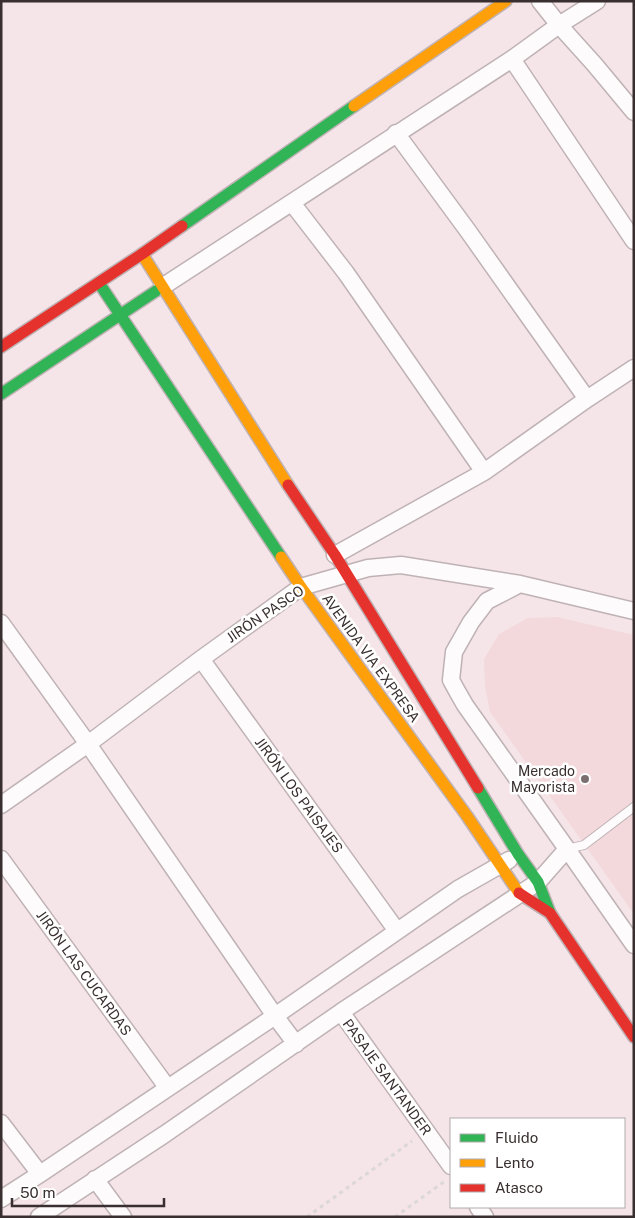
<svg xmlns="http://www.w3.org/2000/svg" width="635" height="1218" font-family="'Public Sans',sans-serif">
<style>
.built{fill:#f3d9dc}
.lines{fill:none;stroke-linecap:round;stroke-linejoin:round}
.lane-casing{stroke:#bfb2b5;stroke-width:10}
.street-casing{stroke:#bfb2b5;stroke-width:19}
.fast-casing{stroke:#bfb2b5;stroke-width:14}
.slow-casing{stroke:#bfb2b5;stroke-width:14}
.jam-casing{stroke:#bfb2b5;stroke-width:14}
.path{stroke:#dcd7d8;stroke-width:3;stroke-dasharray:4 4;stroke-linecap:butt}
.lane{stroke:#fefbfc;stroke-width:8}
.street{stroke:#fefbfc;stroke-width:16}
.fast{stroke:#30b455;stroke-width:11}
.slow{stroke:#ff9f0a;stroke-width:11}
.jam{stroke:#e5322d;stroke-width:11}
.poi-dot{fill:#7b6f70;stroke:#fff;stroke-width:2}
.labels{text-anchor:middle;stroke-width:5;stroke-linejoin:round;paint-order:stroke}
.street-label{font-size:14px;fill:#392f30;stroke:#fff}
.poi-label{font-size:14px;fill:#392f30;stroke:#fff;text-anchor:end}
</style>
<rect width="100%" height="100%" fill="#f5e5e8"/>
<!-- built -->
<path class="built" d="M557,617l77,18v279l-144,-202 -5,-26 -1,-27 15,-25 29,-16z"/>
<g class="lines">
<defs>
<path id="lane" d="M567,849l17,-4 50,-38"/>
<path id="street" d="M540,1l19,24 36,40 39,47
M512,59l122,182
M396,133l72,98 119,168
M292,203l54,70 138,199
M162,287l350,-228 47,-34 38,-24
M335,555l149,-83 103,-73 47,-31
M520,584l-33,17 -16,21 -17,30 -3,28 6,11 8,14 102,144 67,96
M1,623l87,121 187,272 21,28
M201,659l196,272
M1,805l87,-61 113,-85 100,-72 67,-19 33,-3 119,19 114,27
M1,859l166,228
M341,1012l110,154
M1,1123l39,51
M95,1179l28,38
M1,1199l39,-25 235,-158 183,-127 51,-29
M478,1207l7,10
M39,1217l126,-83 176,-122 197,-130 29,-33"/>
<path id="fast" d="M182,226l172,-120
M99,283l182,274
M1,394l161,-107
M478,788l40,66 20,28 12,31"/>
<path id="slow" d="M354,106l152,-105
M142,254l146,231
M281,557l20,30 166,229 52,77"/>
<path id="jam" d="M1,347l141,-93 40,-28
M288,485l47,70 143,233
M519,893l31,20 84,124"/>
</defs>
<!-- lane casing -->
<use href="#lane" class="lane-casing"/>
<!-- street casing -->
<use href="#street" class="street-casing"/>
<!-- fast casing -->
<use href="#fast" class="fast-casing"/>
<!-- slow casing -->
<use href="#slow" class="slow-casing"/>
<!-- jam casing -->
<use href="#jam" class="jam-casing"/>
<!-- path -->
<path class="path" d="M307,1217l105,-76
M395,1217l50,-36"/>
<!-- lane -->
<use href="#lane" class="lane"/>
<!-- street -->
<use href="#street" class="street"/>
<!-- fast -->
<use href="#fast" class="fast"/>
<!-- slow -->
<use href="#slow" class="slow"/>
<!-- jam -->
<use href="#jam" class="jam"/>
</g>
<!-- markers -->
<circle class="poi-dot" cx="585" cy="779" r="5"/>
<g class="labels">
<!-- street labels -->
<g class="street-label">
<text transform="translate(265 614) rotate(-34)" y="5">JIRÓN PASCO</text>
<text transform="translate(371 658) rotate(54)" y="5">AVENIDA VIA EXPRESA</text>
<text transform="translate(299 795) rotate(54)" y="5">JIRÓN LOS PAISAJES</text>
<text transform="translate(84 973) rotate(54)" y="5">JIRÓN LAS CUCARDAS</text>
<text transform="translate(387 1077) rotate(54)" y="5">PASAJE SANTANDER</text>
</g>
<!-- poi labels -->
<g class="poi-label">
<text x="575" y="776">Mercado<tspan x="575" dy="16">Mayorista</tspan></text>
</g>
</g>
<!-- border -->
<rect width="635" height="1218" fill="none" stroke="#392f30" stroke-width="5"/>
<!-- legend -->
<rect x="450" y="1118" width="175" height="90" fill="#ffffff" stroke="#b0acac"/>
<rect x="460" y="1134" width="25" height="8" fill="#30b455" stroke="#b0acac"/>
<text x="495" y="1143" font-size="15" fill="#392f30">Fluido</text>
<rect x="460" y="1159" width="25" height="8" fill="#ff9f0a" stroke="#b0acac"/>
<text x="495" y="1168" font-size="15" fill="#392f30">Lento</text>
<rect x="460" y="1184" width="25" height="8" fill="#e5322d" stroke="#b0acac"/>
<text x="495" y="1193" font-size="15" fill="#392f30">Atasco</text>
<!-- scale -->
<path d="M12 1198v8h152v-8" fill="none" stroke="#392f30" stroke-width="2.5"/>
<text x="20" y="1198" font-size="15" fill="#392f30" stroke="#ffffff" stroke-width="4" paint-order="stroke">50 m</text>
</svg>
